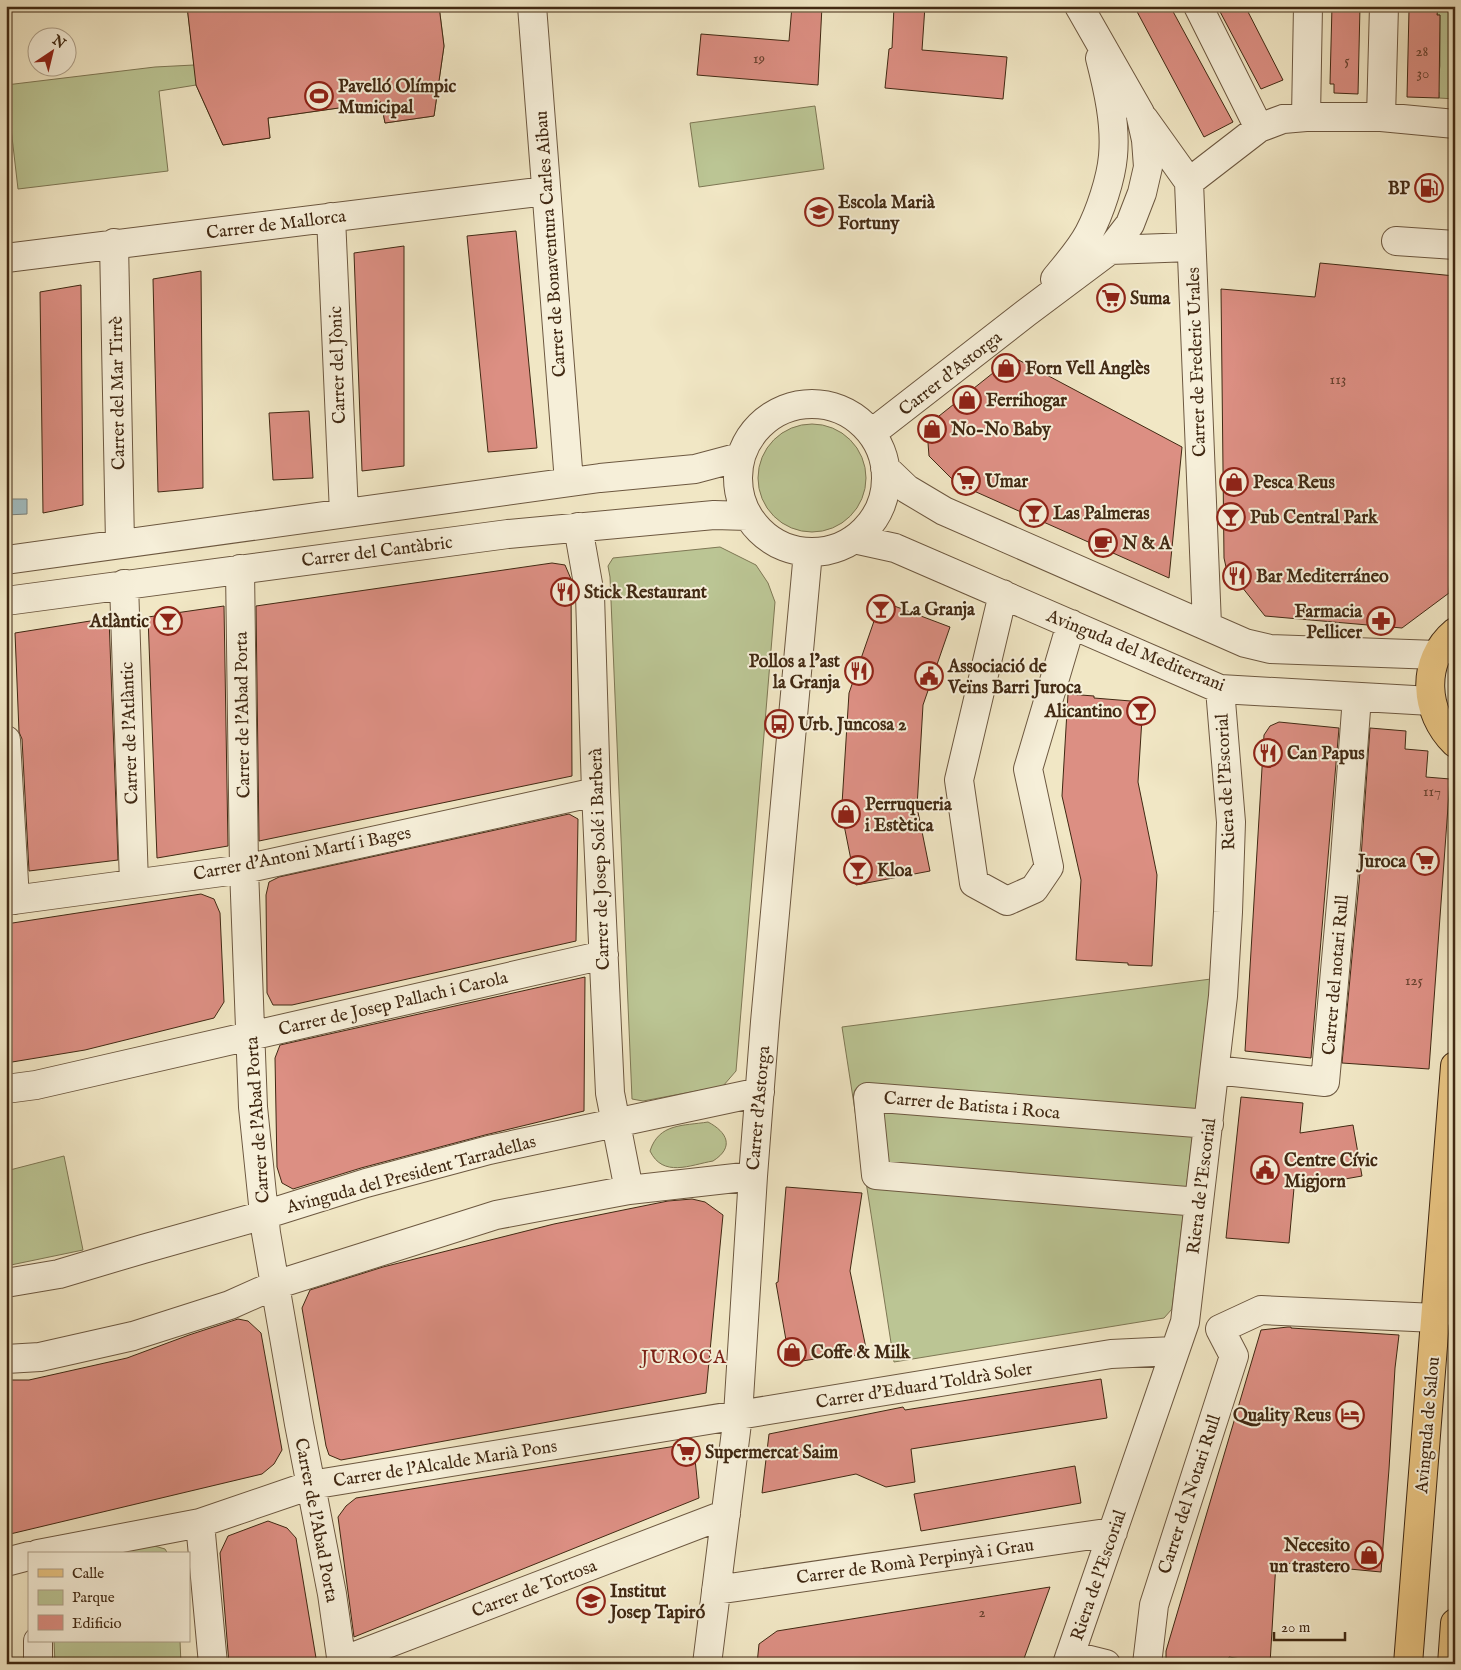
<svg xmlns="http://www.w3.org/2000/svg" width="1461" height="1670" font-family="'IM FELL English',serif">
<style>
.green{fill:#bbc594;stroke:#7e7754}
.water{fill:#a1bcc0;stroke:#7b817b}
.building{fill:#dc8f83;stroke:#412913}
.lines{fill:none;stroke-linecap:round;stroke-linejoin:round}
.minor-casing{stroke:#6d5840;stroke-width:30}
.major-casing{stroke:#412913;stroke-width:30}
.minor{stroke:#f6efd9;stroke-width:28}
.major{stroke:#e8c482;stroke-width:28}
.labels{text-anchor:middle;stroke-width:4;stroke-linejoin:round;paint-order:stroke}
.number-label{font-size:15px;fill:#68422f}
.poi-label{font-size:18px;font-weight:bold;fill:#412913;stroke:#f6efd9;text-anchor:start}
.street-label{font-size:18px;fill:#412913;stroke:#f6efd9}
.neighbourhood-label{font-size:19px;letter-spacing:1px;fill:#7a1f14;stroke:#f6efd9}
</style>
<rect width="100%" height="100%" fill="#f1e7c5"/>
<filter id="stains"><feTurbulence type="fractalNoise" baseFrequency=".004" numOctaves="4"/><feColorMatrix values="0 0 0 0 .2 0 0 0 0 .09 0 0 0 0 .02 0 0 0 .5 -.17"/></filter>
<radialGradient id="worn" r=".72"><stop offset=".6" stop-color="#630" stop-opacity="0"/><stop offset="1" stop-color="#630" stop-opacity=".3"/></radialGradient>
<!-- green -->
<path class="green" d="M187,6h252l5,40 -10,70 -49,7 -4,-21 -113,16 2,20 -47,7 -27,-60 -37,6 9,80 -150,18 -12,-104 149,-18 39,-2z
M1437,6h18v93l-16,-1v-6l-3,-1 4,-25v-51h-3z
M815,106l9,63 -125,18 -9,-64z
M758 478a54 54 0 1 1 108 0a54 54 0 1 1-108 0Z
M720,547l36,18 12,18 7,19 -39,469 -13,15 -80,15 -11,-2 -22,-522 -2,-11 5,-8z
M1455,664v49c-7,-17 -7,-32 0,-49z
M1211,979l-39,330 -8,9 -270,44 -52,-335z
M708,1122c19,10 27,25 5,39 -23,4 -50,17 -63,-10 9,-28 33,-25 58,-29z
M64,1156l19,94 -77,16v-95z
M151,1545l14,4 3,5h-54z
M54,1641h126l1,23h-126z"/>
<!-- water -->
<path class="water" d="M6,499h21v15l-21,1z"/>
<!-- building -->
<path class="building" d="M187,6h252l5,40 -10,70 -49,7 -4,-21 -113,16 2,20 -47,7 -27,-60z
M792,6h30l-4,79 -121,-10 4,-41 88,7z
M905,6h20l-3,44 85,7 -4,42 -118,-11 4,-39 3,-1 2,-41 10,1z
M1134,6h36l63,116 -29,15z
M1217,6h28l38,74 -22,9z
M1332,6h28l-2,88 -24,-1v-9h-4z
M1411,6h27l-1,9h3l-1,83 -32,-1 2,-87h2z
M516,231l21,217 -49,4 -21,-216z
M404,246v220l-42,5 -8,-218z
M1320,263l135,13v220l-6,97 -47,35 -137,-12 -39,-49 -2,-9 -3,-269 94,8z
M201,271l2,217 -45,4 -5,-213z
M81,285l2,220 -40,8 -3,-221z
M1013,357l169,90 -13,131 -213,-95 -27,-27 -2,-26 7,-10z
M309,411l4,67 -40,2 -4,-67z
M552,563l13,2 6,14 1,197 -313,65 -3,-235z
M881,601l69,26 -27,78 -6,102 13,64 -74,14 -16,-80 2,-1 7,-111z
M224,606l4,240 -71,12 -9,-241z
M109,618l9,242 -89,11 -7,-132 -3,-7 -4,-99z
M1068,694l26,2v2l49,4 -5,80 19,93 -5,91 -24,-1v-2l-52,-3 5,-80 -19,-84z
M1279,722l60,6 -28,330 -66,-7 19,-316 6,-9z
M1370,728l36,3 -1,18 23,2 -2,26 24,2 -21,290 -87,-6 18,-191z
M569,814l9,5 -2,122 -284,64h-19l-6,-12 -1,-98 3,-13 10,-5z
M201,894l13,5 6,14 4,89 -10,16 -129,32 -79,13v-139z
M585,977l-1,134 -99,24 -124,33 -68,21 -11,-6 -5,-16 -2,-109 5,-13z
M1241,1097l62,6 -3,30 53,-8 9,51 -68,12 -5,55 -63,-5z
M786,1187l76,6 -12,78 17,82 -27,5 -1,-3 -49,8 -14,-80 2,-1z
M692,1199l13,3 18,13 -17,178 -365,67 -12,-5 -3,-9 -24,-138 8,-18 73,-23 171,-43 114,-23z
M238,1319l10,2 13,12 21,117 -8,14 -12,10 -256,61v-155h23l98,-22 62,-23z
M1288,1327h3v1l108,7 -4,33 -6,101 -8,103 -105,-10 -6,102 -41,-7 -1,7h-62v-13l95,-321z
M1101,1379l6,39 -196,31 4,33 -29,5 -30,-13 -94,19 7,-59 134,-27 2,3z
M676,1446l11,4 8,9 4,39 -345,139 -16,-120 8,-11 10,-8z
M1075,1466l6,37 -160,28 -7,-37z
M268,1521l19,7 9,10 21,126h-88l-9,-111 8,-17z
M1050,1587l-28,77h-265l2,-20 18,-13z"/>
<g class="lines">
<defs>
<path id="minor" d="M532,6l37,476
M1198,6l61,122
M1306,117l2,-111
M1381,117l3,-111
M1144,119l45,63 18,443
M1189,182l70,-54 24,-9 23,-2h75l74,7
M331,217l13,296
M1396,241l59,4
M114,243l6,300
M1110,250l81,-3
M6,258l540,-67
M1055,279c12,-15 25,-29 34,-46 11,-21 22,-54 24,-77 3,-32 -5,-67 -13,-98
M738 478a74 74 0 1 1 148 0a74 74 0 1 1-148 0Z
M873,432l153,-119 84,-63 20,-26 12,-31 6,-26 -2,-27 -6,-27 -61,-107
M885,468l22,21 37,22 301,132 25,6 167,6
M578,527l12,68 6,197 14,301 19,97
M854,539l41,9 325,141 211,12
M6,560l594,-82 95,-9 45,-12
M240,569l4,300 9,238 13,126 33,191 33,170 10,70
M124,584l10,299
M1003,594l-44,186 15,103 33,18 27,-12 15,-22 -21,-98 43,-145
M6,601l502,-67 206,-19 34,1
M6,740l9,160
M6,901l238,-32 352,-77
M1215,1070l110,12 19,-211 13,-174
M6,1089l30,-4 568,-130
M1199,1202l-323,-27 -8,-78 341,27
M6,1283l53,-9 84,-25 121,-34 102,-32 123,-33 271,-58
M1220,1329l41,-19 175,8
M6,1359l34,-2 93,-21 97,-31 45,-20 221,-70 133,-25 124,-14
M200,1523l13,141
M38,1554l162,-31 111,-38 800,-131 63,-3
M6,1562l23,-6
M716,1590l397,-58
M38,1641v23
M1070,1655l36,9
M342,1661l384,-147
M707,1664l31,-249 15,-239 12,-154 43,-470
M1067,1664l118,-342 38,-326 5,-84 3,-90 -11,-133
M1147,1664l7,-59 80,-249 -14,-27"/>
<path id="major" d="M1455,632c-35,29 -31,81 0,111
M1408,1664l47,-598
M1452,1664l3,-41"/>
</defs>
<!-- minor casing -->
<use href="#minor" class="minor-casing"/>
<!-- major casing -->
<use href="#major" class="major-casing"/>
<!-- minor -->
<use href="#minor" class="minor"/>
<!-- major -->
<use href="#major" class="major"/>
</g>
<!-- icons -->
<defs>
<symbol id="stadium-ring" viewBox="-11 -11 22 22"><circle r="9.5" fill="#f6efd9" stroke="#8f2418" stroke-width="1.5"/><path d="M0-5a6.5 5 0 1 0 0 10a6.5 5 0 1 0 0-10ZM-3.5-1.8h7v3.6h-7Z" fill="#8f2418"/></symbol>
<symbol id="fuel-ring" viewBox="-11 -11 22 22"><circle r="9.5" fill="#f6efd9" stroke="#8f2418" stroke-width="1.5"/><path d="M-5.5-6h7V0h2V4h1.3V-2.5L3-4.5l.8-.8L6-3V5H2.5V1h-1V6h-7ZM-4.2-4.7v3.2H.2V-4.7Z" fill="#8f2418"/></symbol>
<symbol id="school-ring" viewBox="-11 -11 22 22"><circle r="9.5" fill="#f6efd9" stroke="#8f2418" stroke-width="1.5"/><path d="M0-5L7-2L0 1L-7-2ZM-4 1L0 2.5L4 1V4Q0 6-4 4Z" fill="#8f2418"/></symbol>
<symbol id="supermarket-ring" viewBox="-11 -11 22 22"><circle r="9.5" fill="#f6efd9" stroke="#8f2418" stroke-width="1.5"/><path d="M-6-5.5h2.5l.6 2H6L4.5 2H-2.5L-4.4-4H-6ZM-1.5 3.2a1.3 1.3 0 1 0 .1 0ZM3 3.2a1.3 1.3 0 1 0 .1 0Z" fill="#8f2418"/></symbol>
<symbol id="shop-ring" viewBox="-11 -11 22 22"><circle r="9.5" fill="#f6efd9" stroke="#8f2418" stroke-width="1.5"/><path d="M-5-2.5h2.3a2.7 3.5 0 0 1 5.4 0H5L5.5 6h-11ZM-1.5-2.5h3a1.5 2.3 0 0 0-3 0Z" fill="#8f2418"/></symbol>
<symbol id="bar-ring" viewBox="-11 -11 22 22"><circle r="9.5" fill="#f6efd9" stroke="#8f2418" stroke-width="1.5"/><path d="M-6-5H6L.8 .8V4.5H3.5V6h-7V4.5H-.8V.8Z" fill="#8f2418"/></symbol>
<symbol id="cafe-ring" viewBox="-11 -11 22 22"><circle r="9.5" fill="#f6efd9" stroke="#8f2418" stroke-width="1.5"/><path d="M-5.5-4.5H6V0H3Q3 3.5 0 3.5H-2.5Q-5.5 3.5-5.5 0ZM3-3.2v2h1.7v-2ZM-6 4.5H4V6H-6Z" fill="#8f2418"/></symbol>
<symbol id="restaurant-ring" viewBox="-11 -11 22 22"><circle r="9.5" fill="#f6efd9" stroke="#8f2418" stroke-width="1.5"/><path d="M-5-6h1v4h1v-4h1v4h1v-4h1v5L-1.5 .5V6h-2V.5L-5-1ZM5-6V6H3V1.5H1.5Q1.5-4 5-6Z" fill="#8f2418"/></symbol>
<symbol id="pharmacy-ring" viewBox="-11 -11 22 22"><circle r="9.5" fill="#f6efd9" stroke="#8f2418" stroke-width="1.5"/><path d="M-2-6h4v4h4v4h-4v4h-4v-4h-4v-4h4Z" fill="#8f2418"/></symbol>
<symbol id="civic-ring" viewBox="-11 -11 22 22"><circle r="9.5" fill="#f6efd9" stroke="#8f2418" stroke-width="1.5"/><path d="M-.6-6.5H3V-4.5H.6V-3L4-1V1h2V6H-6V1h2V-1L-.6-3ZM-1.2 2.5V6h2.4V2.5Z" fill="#8f2418"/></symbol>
<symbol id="bus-ring" viewBox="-11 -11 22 22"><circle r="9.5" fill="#f6efd9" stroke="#8f2418" stroke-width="1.5"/><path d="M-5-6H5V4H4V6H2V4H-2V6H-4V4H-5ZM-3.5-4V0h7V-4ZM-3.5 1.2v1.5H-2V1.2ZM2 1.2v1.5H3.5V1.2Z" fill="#8f2418"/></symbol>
<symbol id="hotel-ring" viewBox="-11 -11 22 22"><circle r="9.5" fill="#f6efd9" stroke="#8f2418" stroke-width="1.5"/><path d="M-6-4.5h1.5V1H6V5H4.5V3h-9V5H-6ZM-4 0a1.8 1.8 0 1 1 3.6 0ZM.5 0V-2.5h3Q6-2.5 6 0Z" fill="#8f2418"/></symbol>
</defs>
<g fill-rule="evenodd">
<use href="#stadium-ring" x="303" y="80" width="32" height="32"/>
<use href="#fuel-ring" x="1413" y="172" width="32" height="32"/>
<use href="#school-ring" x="803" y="196" width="32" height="32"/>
<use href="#supermarket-ring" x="1095" y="282" width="32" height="32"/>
<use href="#shop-ring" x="990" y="352" width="32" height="32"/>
<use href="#shop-ring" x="951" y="384" width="32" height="32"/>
<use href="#shop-ring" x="916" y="413" width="32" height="32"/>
<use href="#supermarket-ring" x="950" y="465" width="32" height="32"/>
<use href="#shop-ring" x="1218" y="466" width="32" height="32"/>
<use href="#bar-ring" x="1018" y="497" width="32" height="32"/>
<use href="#bar-ring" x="1215" y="501" width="32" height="32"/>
<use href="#cafe-ring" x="1087" y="527" width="32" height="32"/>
<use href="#restaurant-ring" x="1221" y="560" width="32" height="32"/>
<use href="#restaurant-ring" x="549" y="576" width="32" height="32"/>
<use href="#bar-ring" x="865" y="593" width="32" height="32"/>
<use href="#bar-ring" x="152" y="605" width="32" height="32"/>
<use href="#pharmacy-ring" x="1365" y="605" width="32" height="32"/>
<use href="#restaurant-ring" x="843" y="655" width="32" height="32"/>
<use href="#civic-ring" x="913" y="660" width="32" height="32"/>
<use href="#bar-ring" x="1125" y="695" width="32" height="32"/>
<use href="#bus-ring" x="763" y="708" width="32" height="32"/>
<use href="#restaurant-ring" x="1252" y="737" width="32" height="32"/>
<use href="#shop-ring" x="830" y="798" width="32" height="32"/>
<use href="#supermarket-ring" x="1409" y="845" width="32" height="32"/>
<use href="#bar-ring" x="842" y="854" width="32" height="32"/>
<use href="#civic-ring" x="1249" y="1154" width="32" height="32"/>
<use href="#shop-ring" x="776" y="1336" width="32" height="32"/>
<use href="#hotel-ring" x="1334" y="1399" width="32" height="32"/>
<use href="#supermarket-ring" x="670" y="1436" width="32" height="32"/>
<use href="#shop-ring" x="1353" y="1539" width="32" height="32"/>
<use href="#school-ring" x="575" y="1585" width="32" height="32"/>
</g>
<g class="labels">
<!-- number labels -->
<g class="number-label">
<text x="1422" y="56">28</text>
<text x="759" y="63">19</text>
<text x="1347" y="65">5</text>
<text x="1423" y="78">30</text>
<text x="1338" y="384">113</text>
<text x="1432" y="796">117</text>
<text x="1414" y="985">125</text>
<text x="982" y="1617">2</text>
</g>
<!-- poi labels -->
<g class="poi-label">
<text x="338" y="92">Pavelló Olímpic<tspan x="338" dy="21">Municipal</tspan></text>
<text x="1410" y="194" text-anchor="end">BP</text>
<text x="838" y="208">Escola Marià<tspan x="838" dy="21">Fortuny</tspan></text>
<text x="1130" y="304">Suma</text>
<text x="1025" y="374">Forn Vell Anglès</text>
<text x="986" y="406">Ferrihogar</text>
<text x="951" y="435">No-No Baby</text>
<text x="985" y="487">Umar</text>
<text x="1253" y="488">Pesca Reus</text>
<text x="1053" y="519">Las Palmeras</text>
<text x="1250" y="523">Pub Central Park</text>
<text x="1122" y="549">N &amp; A</text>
<text x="1256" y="582">Bar Mediterráneo</text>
<text x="584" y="598">Stick Restaurant</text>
<text x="900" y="615">La Granja</text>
<text x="1362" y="617" text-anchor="end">Farmacia<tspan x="1362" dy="21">Pellicer</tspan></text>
<text x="149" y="627" text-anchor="end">Atlàntic</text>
<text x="840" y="667" text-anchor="end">Pollos a l’ast<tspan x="840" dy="21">la Granja</tspan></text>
<text x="948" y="672">Associació de<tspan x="948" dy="21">Veïns Barri Juroca</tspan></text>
<text x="1122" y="717" text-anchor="end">Alicantino</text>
<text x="798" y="730">Urb. Juncosa 2</text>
<text x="1287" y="759">Can Papus</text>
<text x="865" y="810">Perruqueria<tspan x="865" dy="21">i Estètica</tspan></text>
<text x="1406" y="867" text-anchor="end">Juroca</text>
<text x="877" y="876">Kloa</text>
<text x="1284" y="1166">Centre Cívic<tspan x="1284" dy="21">Migjorn</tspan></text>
<text x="811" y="1358">Coffe &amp; Milk</text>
<text x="1331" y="1421" text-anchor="end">Quality Reus</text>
<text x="705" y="1458">Supermercat Saim</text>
<text x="1350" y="1551" text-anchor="end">Necesito<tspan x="1350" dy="21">un trastero</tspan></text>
<text x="610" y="1597">Institut<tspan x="610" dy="21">Josep Tapiró</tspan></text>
</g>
<!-- street labels -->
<g class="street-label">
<text transform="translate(276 224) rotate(-7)" y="6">Carrer de Mallorca</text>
<text transform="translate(550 244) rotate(-94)" y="6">Carrer de Bonaventura Carles Aibau</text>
<text transform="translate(1196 362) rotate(-92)" y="6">Carrer de Frederic Urales</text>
<text transform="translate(337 365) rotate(-92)" y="6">Carrer del Jònic</text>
<text transform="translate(950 373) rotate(-38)" y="6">Carrer d'Astorga</text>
<text transform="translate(117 393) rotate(-91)" y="6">Carrer del Mar Tirrè</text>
<text transform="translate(377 551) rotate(-7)" y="6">Carrer del Cantàbric</text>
<text transform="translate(1136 650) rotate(22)" y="6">Avinguda del Mediterrani</text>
<text transform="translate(242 715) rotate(-91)" y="6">Carrer de l'Abad Porta</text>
<text transform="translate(129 733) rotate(-92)" y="6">Carrer de l'Atlàntic</text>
<text transform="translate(1225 782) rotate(-93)" y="6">Riera de l'Escorial</text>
<text transform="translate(302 853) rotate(-11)" y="6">Carrer d'Antoni Martí i Bages</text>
<text transform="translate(599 859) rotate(-92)" y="6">Carrer de Josep Solé i Barberà</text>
<text transform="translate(1335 975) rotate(-85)" y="6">Carrer del notari Rull</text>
<text transform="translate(393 1003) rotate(-13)" y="6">Carrer de Josep Pallach i Carola</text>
<text transform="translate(972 1105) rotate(5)" y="6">Carrer de Batista i Roca</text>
<text transform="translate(758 1108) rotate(-85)" y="6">Carrer d'Astorga</text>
<text transform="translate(257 1120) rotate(-94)" y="6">Carrer de l'Abad Porta</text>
<text transform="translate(411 1174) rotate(-15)" y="6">Avinguda del President Tarradellas</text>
<text transform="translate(1201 1186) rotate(-83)" y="6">Riera de l'Escorial</text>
<text transform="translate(924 1385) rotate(-9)" y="6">Carrer d'Eduard Toldrà Soler</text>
<text transform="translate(1427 1425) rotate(-85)" y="6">Avinguda de Salou</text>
<text transform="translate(445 1463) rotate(-9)" y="6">Carrer de l'Alcalde Marià Pons</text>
<text transform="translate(1189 1494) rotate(-72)" y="6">Carrer del Notari Rull</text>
<text transform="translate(317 1520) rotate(79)" y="6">Carrer de l'Abad Porta</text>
<text transform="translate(915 1561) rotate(-8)" y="6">Carrer de Romà Perpinyà i Grau</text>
<text transform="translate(1098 1575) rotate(-71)" y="6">Riera de l'Escorial</text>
<text transform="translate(534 1588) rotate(-21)" y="6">Carrer de Tortosa</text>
</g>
<!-- neighbourhood labels -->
<g class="neighbourhood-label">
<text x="684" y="1363">JUROCA</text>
</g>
</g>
<!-- margin -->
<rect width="1461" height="1670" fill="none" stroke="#f1e7c5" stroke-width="25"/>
<rect x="8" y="8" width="1446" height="1655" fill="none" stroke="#412913" stroke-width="2.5"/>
<rect x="12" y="12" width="1436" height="1645" fill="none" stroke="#412913"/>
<!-- legend -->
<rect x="28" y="1552" width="162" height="90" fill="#f6efd9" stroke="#aea08a"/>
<rect x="38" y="1569" width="25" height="8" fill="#e8c482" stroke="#aea08a"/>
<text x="72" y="1578" font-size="15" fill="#412913">Calle</text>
<rect x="38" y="1590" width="25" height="15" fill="#bbc594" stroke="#aea08a"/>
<text x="72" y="1602" font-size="15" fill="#412913">Parque</text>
<rect x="38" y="1615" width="25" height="15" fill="#dc8f83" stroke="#aea08a"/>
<text x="72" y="1628" font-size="15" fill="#412913">Edificio</text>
<!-- north arrow -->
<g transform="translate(52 52) rotate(35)"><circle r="24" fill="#f6efd9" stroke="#aea08a"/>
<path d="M0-4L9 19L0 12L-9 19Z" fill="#8f2418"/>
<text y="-8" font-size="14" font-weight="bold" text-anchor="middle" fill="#412913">N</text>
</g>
<!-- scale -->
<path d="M1274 1632v8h71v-8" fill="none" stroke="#412913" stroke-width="2.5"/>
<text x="1281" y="1632" font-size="15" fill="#412913" stroke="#f6efd9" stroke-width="4" paint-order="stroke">20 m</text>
<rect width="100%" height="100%" filter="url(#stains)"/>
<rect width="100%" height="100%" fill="url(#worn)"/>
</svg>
